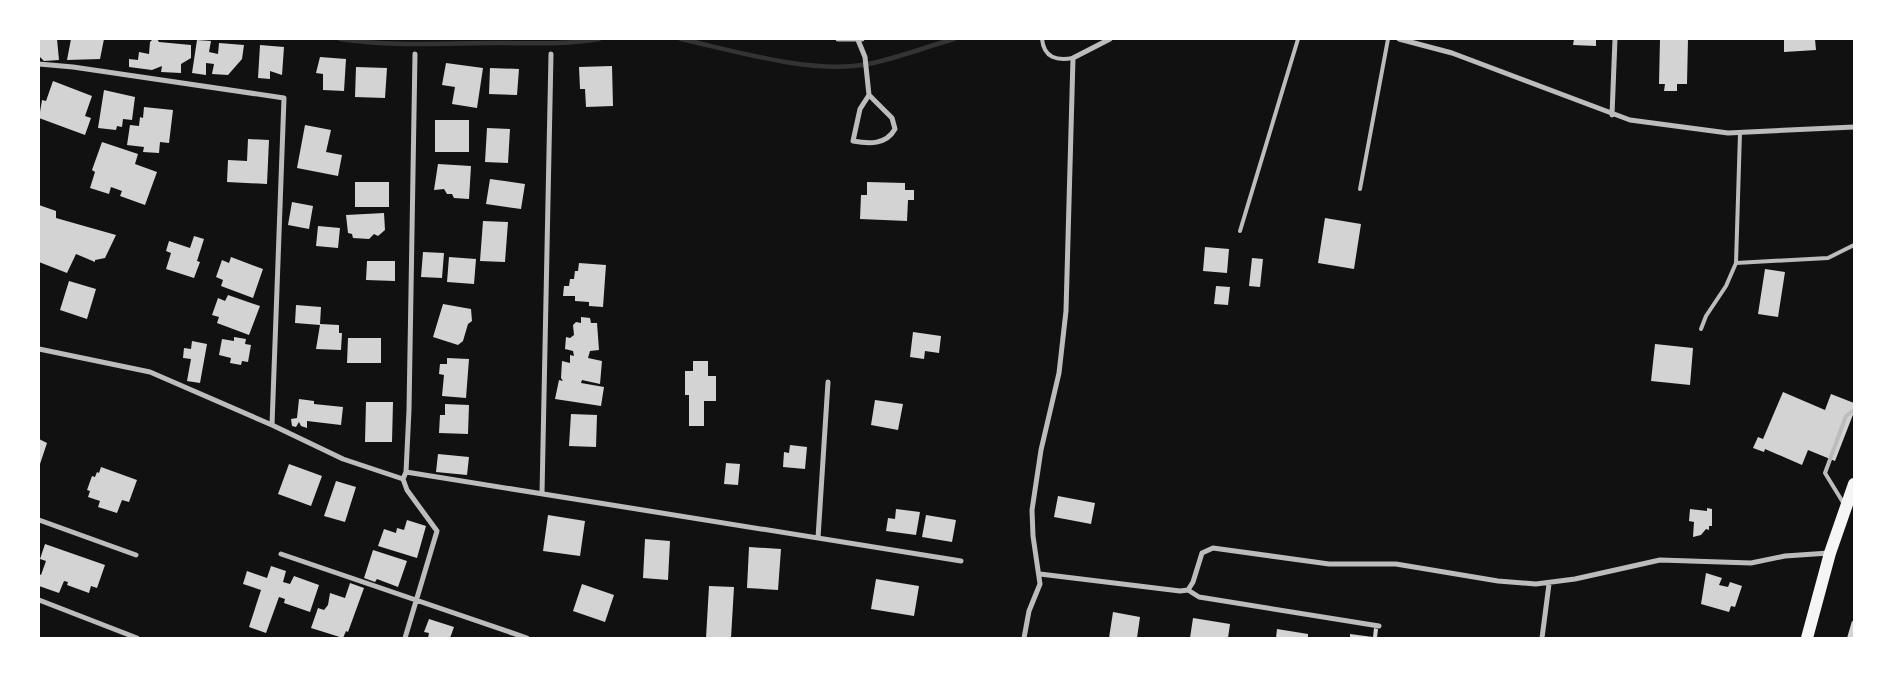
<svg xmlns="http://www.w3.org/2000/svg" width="1893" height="677" font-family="Montserrat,sans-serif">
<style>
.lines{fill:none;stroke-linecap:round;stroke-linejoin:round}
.stream{stroke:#333;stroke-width:4.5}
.building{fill:#d3d3d3}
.service{stroke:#bcbcbc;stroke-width:4}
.minor{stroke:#bcbcbc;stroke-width:5}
.primary{stroke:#f5f5f5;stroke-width:12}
</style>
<rect width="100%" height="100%" fill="#111"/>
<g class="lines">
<!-- stream -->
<path class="stream" d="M340,39c54,8 102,4 156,4 35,0 68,2 103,-4
M681,39c53,12 128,34 181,26 28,-4 63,-18 92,-26"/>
</g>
<!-- building -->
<path class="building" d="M39,39h18l2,21 -15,1 -5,-5z
M71,39h33l-4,20 -33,1z
M153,39h4l2,3 32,3v13l-10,6v9l-20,-1 1,-6 -10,4 -23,-3v-8l9,1 1,-8 10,2 1,-12z
M1574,39h22v7l-23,-1z
M1660,39h28l-1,45h-10v7h-13l1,-7h-6z
M1784,39h31l1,11 -32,2z
M197,40l14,1 -2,11 9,2 1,-11 25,2 -2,14 -14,16 -16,-1 2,-10 -8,-1v12l-14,-2z
M260,45l24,2 -2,28 -12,-4v8l-12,-1z
M320,57l26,2 -2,32 -21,-1v-16l-7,-1z
M446,63l37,5 -6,40 -25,-4 3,-17 -13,-2z
M612,66l1,40 -27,1 -1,-18h-5l-1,-22z
M356,67l31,1 -2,30 -30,-1z
M490,68l29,1 -2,26 -28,-1z
M53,81l39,15 -7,20 6,2 -6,17 -46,-17 3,-18 4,1z
M104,90l31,7 -3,23 -9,-1 -1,8 -5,-1 -1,4 -18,-2z
M144,107l29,3 -4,33 -9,-1 -1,11 -16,-1 1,-5 -17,-2 3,-20 9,1 1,-9 3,1z
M435,120h34v32h-34z
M305,125l26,5 -5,22 16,3 -4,21 -41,-8z
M487,128l23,1 -2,34 -23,-1z
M248,139l21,1 -2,44 -40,-2 1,-22 19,1z
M102,142l36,12 -3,10 22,8 -12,33 -25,-9 2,-5 -11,-4 -2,7 -19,-6 5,-16 -3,-2z
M438,164l33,2 -2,33 -15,-1 -2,-4h-5l-3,-5 -10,1z
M490,179l35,5 -4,25 -35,-5z
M355,182h34v25h-34z
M867,182l38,1v7h9v10h-6l-1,21 -47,-2 1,-24h6z
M292,202l21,4 -4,23 -21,-4z
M39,205l17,6v7l60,17 -11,23 -10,2v2l-19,-8 -9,19 -28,-11z
M384,213l1,17 -7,6 -4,-2 -5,5 -16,-1 -1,-4 -4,-1 -2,-18z
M1325,218l36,6 -7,45 -36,-6z
M483,221l25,1 -3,40 -25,-1z
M318,226l22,2 -2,20 -22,-2z
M194,236l10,3 -7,22 3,1 -6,16 -28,-9 5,-16 -5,-2 3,-10 21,7z
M1205,247l24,2 -2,24 -24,-2z
M423,252l21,1 -2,25 -21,-1z
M231,257l32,12 -10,29 -32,-12 2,-6 -7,-3 6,-17 7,3z
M449,257l27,2 -2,25 -27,-2z
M1252,258l11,1 -3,28 -11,-1z
M367,261h28v20l-29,-1z
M579,263l27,2 -3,42 -14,-1v-4l-14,-1v-5h-12l1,-10h5l1,-7h4l1,-8h3z
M1765,269l20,3 -7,45 -20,-3z
M69,281l27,8 -9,30 -27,-9z
M1216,286l14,1 -2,18 -14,-1z
M228,295l32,11 -11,29 -32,-12 2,-6 -7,-2 6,-17 7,3z
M443,304l28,5 1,12 -4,3 -5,17 -5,4 -25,-8z
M296,305l25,2 -1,17 19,1v8h3l-1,17 -25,-1 4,-24 -25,-2z
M581,317l9,1 1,5h6l2,27 -9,1 -2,7 14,3 -2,23 -18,-4 -1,3 23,4 -3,19 -46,-7 4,-19 4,1 -2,-3 1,-17 8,2v-8l4,1 -1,-5 -8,-2 1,-12 4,1 4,-3 -1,-10 3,-3 5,1z
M913,332l28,4 -2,17 -14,-2 -1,8 -14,-2z
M234,337l12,2 -1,5 6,1 -3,17 -6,-1 -1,4 -11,-2 1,-5 -12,-3 3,-16 12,2z
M348,338h33v25h-34z
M192,341l15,3 -7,39 -13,-2 4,-22 -8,-1 1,-10 7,1z
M1655,344l38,4 -3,37 -39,-4z
M447,358l22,1 -3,39 -24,-2 2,-21 -5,-1 1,-10h7z
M693,361h15v15h8v25h-12v25h-15v-31h-4v-24h8z
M1783,392l42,18 6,-16 23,9v9l-19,49 -27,-11 -6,15 -37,-16 -1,3 -11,-4 5,-11 5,2z
M299,399l15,2v3l29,3 -2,18 -34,-4v7l-6,-2 -2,-4 -3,5 -4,-1 -1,-7 6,-1z
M875,400l28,4 -5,26 -27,-5z
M366,402h27l-1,40h-27z
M445,404l24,1 -1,29 -29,-1 1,-18h5z
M571,414l26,1 -1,32 -27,-1z
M39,439l8,4 -8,24z
M790,445l17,2 -2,22 -22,-2 1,-15 5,1z
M438,454l31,3 -2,18 -31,-3z
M726,463l14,1 -2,21 -14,-1z
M289,464l33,12 -11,30 -33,-12z
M101,467l36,13 -8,22 -7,-2 -5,13 -19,-6 2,-6 -12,-4 2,-6 -3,-1 5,-14 3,1 2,-5 2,1z
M336,481l20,6 -11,35 -21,-6z
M1058,496l37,7 -4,21 -37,-7z
M1707,508l5,1v17h-3v4l-3,-1 -5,6 -8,2 1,-15 -5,-1 1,-12 17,2z
M896,509l24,3 -4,23 -30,-4 2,-13 7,1z
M548,515l37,6 -5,35 -37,-5z
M926,515l30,5 -4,22 -30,-5z
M407,520l19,6 -9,32 -39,-12 6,-17 12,4 1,-5 7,2z
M645,539l25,2 -2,39 -25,-2z
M45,544l60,21 -8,23 -6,-2 -2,7 -22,-8 1,-3 -4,-1 -5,12 -20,-7v-12l2,1 5,-14 -6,-2z
M749,547l32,2 -3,41 -31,-2z
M373,550l34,11 -9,26 -21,-8 -2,3 -11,-4z
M271,566l15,5 -3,11 7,2 4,-8 25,9 -9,27 -26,-9 1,-4 -6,-2 -13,36 -17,-6 12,-37 -18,-6 4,-13 20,7z
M1706,573l16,5 -3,7 9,2 2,-5 12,4 -7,21 -4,-1 -2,6 -28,-8z
M876,579l43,7 -5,30 -43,-7z
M350,583l14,5 -16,44 -2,-1 -3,7 -32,-10 7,-20 6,2 4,-5 2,-12 15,5z
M582,584l32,11 -9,27 -32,-11z
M709,586l25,1 -3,51h-25z
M1113,612l27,5 -3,21h-28z
M1193,618l37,6 -2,14h-38z
M429,619l25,8 -4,11h-22l1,-5 -5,-1z
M1852,621l2,1v16h-7z
M1374,628l4,1 -1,9h-27v-4l23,3z
M1277,629l31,5v4h-32z"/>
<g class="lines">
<!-- service -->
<path class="service" d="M1042,39c2,19 15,22 31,19
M1360,189l28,-150
M1240,231l58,-192
M1736,263l92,-5 26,-13
M1701,329l5,-13 20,-30 10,-23 4,-130
M1844,504l-19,-31 21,-57 8,-6"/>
<!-- minor -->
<path class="minor" d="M838,39h24
M1399,39l53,14 178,67 98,13 126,-6
M858,40l7,17 4,38 23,23 3,11c-9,16 -26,15 -42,12l7,-32 9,-14
M39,64l34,3 211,31 -12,327
M1612,115l3,-76
M39,349l111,23 122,53 71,34 60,20
M406,472l555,89
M542,494l9,-440
M39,520l97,35
M818,538l10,-156
M281,554l246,84
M1040,574l140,17 8,-1 5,-8 9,-29 11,-5 116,16h67l102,17 38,3 39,-5 85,-19 91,3 34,-7 44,-3
M1188,590l11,7 180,29
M39,600l98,38
M405,638l32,-107 -30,-41 -4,-11 3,-7 3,-62 6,-356
M1024,638l5,-27 11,-27 -7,-48 -1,-26 9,-60 18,-77 7,-62 7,-253 37,-19
M1542,638l7,-54"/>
<!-- primary -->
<path class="primary" d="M1807,638l23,-85 24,-69"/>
</g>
<!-- border -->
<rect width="1893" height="677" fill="none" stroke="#ffffff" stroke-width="80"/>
</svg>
